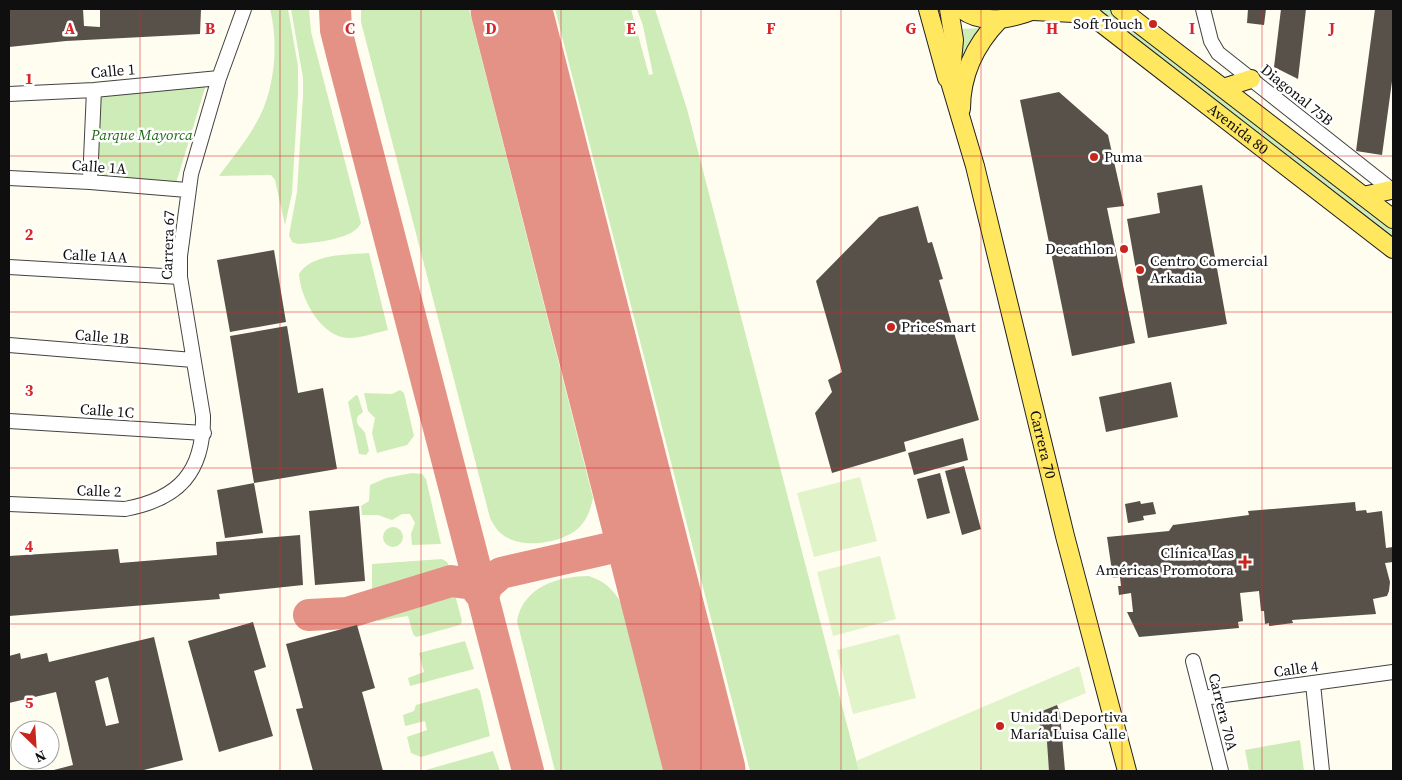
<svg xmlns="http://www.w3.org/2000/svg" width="1402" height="780" font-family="'Source Serif 4',serif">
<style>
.green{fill:#ceecb7}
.pitch{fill:#e1f3c9}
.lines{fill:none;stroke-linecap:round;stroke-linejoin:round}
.taxiway{stroke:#e49186;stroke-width:32}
.runway{stroke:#e49186;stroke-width:81}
.building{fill:#58514a;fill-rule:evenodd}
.minor-casing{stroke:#424242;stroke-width:16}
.major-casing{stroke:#202020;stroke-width:20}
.minor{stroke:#fff;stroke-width:14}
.major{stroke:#ffe760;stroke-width:18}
.grid{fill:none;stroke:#d62828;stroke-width:1;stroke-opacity:0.55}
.poi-dot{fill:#c8251d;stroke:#fff;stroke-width:2}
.labels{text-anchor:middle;stroke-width:5;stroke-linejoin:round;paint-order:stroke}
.poi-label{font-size:15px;fill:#0f0f0f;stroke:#fff;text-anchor:start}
.street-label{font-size:15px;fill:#0f0f0f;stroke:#fff}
.park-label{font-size:15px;font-style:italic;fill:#236b1a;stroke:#fff}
.grid-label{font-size:16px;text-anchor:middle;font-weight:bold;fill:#d62828;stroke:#fff;stroke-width:5;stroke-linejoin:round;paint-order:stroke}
</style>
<rect width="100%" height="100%" fill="#fffdf0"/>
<!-- green -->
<path class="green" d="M270,9h18l10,57v28l-6,99 -7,32 -10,-45 -4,-5 -52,1c12,-17 26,-33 36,-51 20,-32 24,-81 15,-116z
M291,9h18l2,23 50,191c-6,16 -47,20 -63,21l-6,-2 -3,-7 8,-43 6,-96v-18z
M361,9h108l124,489c-2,9 -4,17 -10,25 -13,19 -56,26 -75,15 -9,-4 -14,-12 -18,-20l-129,-496z
M555,9h76l18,66 4,-1 -10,-48 -6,-17h18l32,100 172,662h-109z
M1093,9h18l282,216v17z
M980,28l-19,49v-48z
M206,85l-30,98 -82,-4 5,-86z
M369,253l19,77c-13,3 -27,8 -39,8 -28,0 -49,-41 -50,-64 13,-21 49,-19 70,-21z
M400,390l4,3 10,43 -7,9 -30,8 -5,-20 3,-15 -7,-7 -4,-18 28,1z
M356,395l2,1 5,16 -5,4c-4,9 3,10 7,17l4,18 -3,4 -7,-1 -11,-52z
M412,473l10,1 4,5 15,65 -29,1 -1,-11 4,-11 -5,-9h-8l-10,6 -14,-5h-16l-1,-9 8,-5 1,-16 16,-7z
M383 537a10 10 0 1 1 20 0a10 10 0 1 1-20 0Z
M442,559l5,3 2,4 -6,9 -66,22 -5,-3v-30z
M589,576c21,7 29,20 38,38l40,157h-112l-38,-150c6,-34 41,-45 72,-45z
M447,588l7,3 8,30 -2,4 -44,12 -3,-3 -5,-18 -30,5 -2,-6 2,-2z
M465,641l9,28 -64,17 -2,-8 16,-6 -5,-19z
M477,688l3,3 10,45 -69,21 -10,-4 -4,-16 20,-7 -2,-9 -20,5 -2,-11 11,-4 2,-6z
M1300,740l4,31h-55l-4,-21z
M493,751l7,20h-78z"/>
<!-- pitch -->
<path class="pitch" d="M860,477l17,64 -63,16 -17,-64z
M880,556l16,63 -63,17 -16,-64z
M899,634l17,64 -63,16 -16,-64z
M1079,666l7,27 -29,12 3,9 5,57h-206l-3,-10z"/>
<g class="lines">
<!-- taxiway -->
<path class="taxiway" d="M335,9l1,21 7,28 185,713
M619,546c14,-8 21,-14 20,-31
M483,597l4,-12 14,-12 118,-27c13,-1 26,0 32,14
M309,615l38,-2 104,-32 22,3 10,13"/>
<!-- runway -->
<path class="runway" d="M511,9l194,762"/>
</g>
<!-- building -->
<path class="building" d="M9,9h74l1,17 16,1v-18h101l-1,25 -134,7 -57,6z
M1248,9h18l-2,16 -17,-2z
M1281,9h25l-8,70 -24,-12z
M1375,9h18v65l-11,81 -26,-4z
M1059,92l49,43 16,71 -17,2 28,135 -63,13 -52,-256z
M1202,185l25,139 -79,14 -21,-119 33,-6 -3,-20z
M918,206l10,37 4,-1 11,37 -4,1 40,140 -75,22 2,9 -74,22 -17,-60 17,-21 -4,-12 14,-8 -26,-91 63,-64z
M274,250l12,72 -56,10 -13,-72z
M287,326l11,67 25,-5 14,81 -83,14 -24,-147z
M1171,382l7,35 -72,15 -7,-35z
M963,438l5,22 -54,15 -6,-22z
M964,466l17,63 -19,6 -17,-64z
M940,473l10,40 -23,6 -10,-40z
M254,483l9,50 -38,5 -8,-48z
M1140,501l1,3 12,-2 3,12 -13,2 1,4 -16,3 -3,-19z
M1355,502l1,9 10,-1 1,3 15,-2 4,37 7,-1v15l-8,1 5,19 -1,9 -2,5 -14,3 3,15 -84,6 1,3 -24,3v-3l-4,1 -1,-13h-3l-2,-20 -19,2 3,28 -5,1 1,6 -100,9 -12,-25h6l-2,-19 -12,2 -1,-9h3l-1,-9 -7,1 -6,-41 62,-6 4,-6 76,-10 -1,-4z
M359,506l6,75 -50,4 -6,-74z
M300,535l3,50 -84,9 1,5 -211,17v-60l109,-7 2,14 97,-8 -1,-13z
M253,622l13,45 -12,4 19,65 -54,16 -31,-111z
M357,625l18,63 -13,4 21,79h-70l-17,-62 7,-1 -17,-64z
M154,637l29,123 -43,11h-90l23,-6 -17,-73 -47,11v-47l11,-3 1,6 26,-6 2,9zM108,677l11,46 -13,3 -11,-45z
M1057,705l3,8 5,58h-16l-2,-29 -12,-28z"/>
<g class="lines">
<defs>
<path id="minor" d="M1203,9l8,32 7,12 175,138
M9,94l85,-4 125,-12
M9,178l81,4 97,8
M90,182l4,-92
M9,267l171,10
M9,345l184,15
M9,421l195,12
M9,504l116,5c54,-10 79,-37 78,-93l-23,-139v-21l11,-82 28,-96 25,-69
M1193,661l28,110
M1313,684l9,87
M1203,698l190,-26"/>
<g id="major">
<path d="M928,9l19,69"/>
<path id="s1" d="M949,9l5,31 -4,42 25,84 90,370 62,235"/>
<path d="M961,9c23,17 51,10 76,0"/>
<path id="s2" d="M1083,9l310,240"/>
<path d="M1120,9l273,210"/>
<path d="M1033,11l41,2 20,4"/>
<path d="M1223,88l28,-9"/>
<path d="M961,109c0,-35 14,-64 38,-89"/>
<path d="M1363,196l28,-6"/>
</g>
</defs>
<!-- minor casing -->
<use href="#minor" class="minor-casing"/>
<!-- major casing -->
<use href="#major" class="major-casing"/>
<!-- minor -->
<use href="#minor" class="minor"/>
<!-- major -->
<use href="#major" class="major"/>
</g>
<!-- grid -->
<path class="grid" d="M140,9v762M280,9v762M421,9v762M561,9v762M701,9v762M841,9v762M981,9v762M1122,9v762M1262,9v762M9,156h1384M9,312h1384M9,468h1384M9,624h1384"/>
<!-- markers -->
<g class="poi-dot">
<circle cx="1153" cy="24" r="5"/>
<circle cx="1094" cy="157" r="5"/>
<circle cx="1124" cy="249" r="5"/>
<circle cx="1140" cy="270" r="5"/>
<circle cx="891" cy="327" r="5"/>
<path d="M1242.5 554.5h5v5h5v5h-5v5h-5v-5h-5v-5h5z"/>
<circle cx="1000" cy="726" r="5"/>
</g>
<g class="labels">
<!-- poi labels -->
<g class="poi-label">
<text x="1143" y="29" text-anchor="end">Soft Touch</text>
<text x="1104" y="162">Puma</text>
<text x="1114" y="254" text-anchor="end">Decathlon</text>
<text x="1150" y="266">Centro Comercial<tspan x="1150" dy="17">Arkadia</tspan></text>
<text x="901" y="332">PriceSmart</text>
<text x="1234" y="558" text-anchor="end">Clínica Las<tspan x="1234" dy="17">Américas Promotora</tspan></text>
<text x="1010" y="722">Unidad Deportiva<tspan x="1010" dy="17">María Luisa Calle</tspan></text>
</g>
<!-- street labels -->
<g class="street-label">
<text transform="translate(113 71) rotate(-5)" y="5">Calle 1</text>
<text transform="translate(1297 95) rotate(39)" y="5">Diagonal 75B</text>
<text dy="5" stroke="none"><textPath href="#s2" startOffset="196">Avenida 80</textPath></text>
<text transform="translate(99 167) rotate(4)" y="5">Calle 1A</text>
<text transform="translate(168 245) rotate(-88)" y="5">Carrera 67</text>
<text transform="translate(95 256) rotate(3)" y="5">Calle 1AA</text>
<text transform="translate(102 337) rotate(5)" y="5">Calle 1B</text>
<text transform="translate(107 411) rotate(4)" y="5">Calle 1C</text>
<text dy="5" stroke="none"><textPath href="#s1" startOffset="448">Carrera 70</textPath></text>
<text transform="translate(99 491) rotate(2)" y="5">Calle 2</text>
<text transform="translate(1296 669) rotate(-8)" y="5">Calle 4</text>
<text transform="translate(1223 712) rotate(76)" y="5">Carrera 70A</text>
</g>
<!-- park labels -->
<g class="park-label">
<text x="142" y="140">Parque Mayorca</text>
</g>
</g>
<g class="grid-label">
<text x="70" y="34">A</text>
<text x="210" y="34">B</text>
<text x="350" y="34">C</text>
<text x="491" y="34">D</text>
<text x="631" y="34">E</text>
<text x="771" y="34">F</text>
<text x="911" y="34">G</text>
<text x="1052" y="34">H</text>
<text x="1192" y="34">I</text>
<text x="1332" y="34">J</text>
<text x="29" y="84">1</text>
<text x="29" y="240">2</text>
<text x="29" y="396">3</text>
<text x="29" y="552">4</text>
<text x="29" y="708">5</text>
</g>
<!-- border -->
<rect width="1402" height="780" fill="none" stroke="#0f0f0f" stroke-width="20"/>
<!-- north arrow -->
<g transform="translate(35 745) rotate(155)"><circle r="24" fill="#ffffff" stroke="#9f9f9f"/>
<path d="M0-4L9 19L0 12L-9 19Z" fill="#c8251d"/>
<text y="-8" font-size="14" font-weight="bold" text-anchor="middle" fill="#0f0f0f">N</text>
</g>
</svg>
